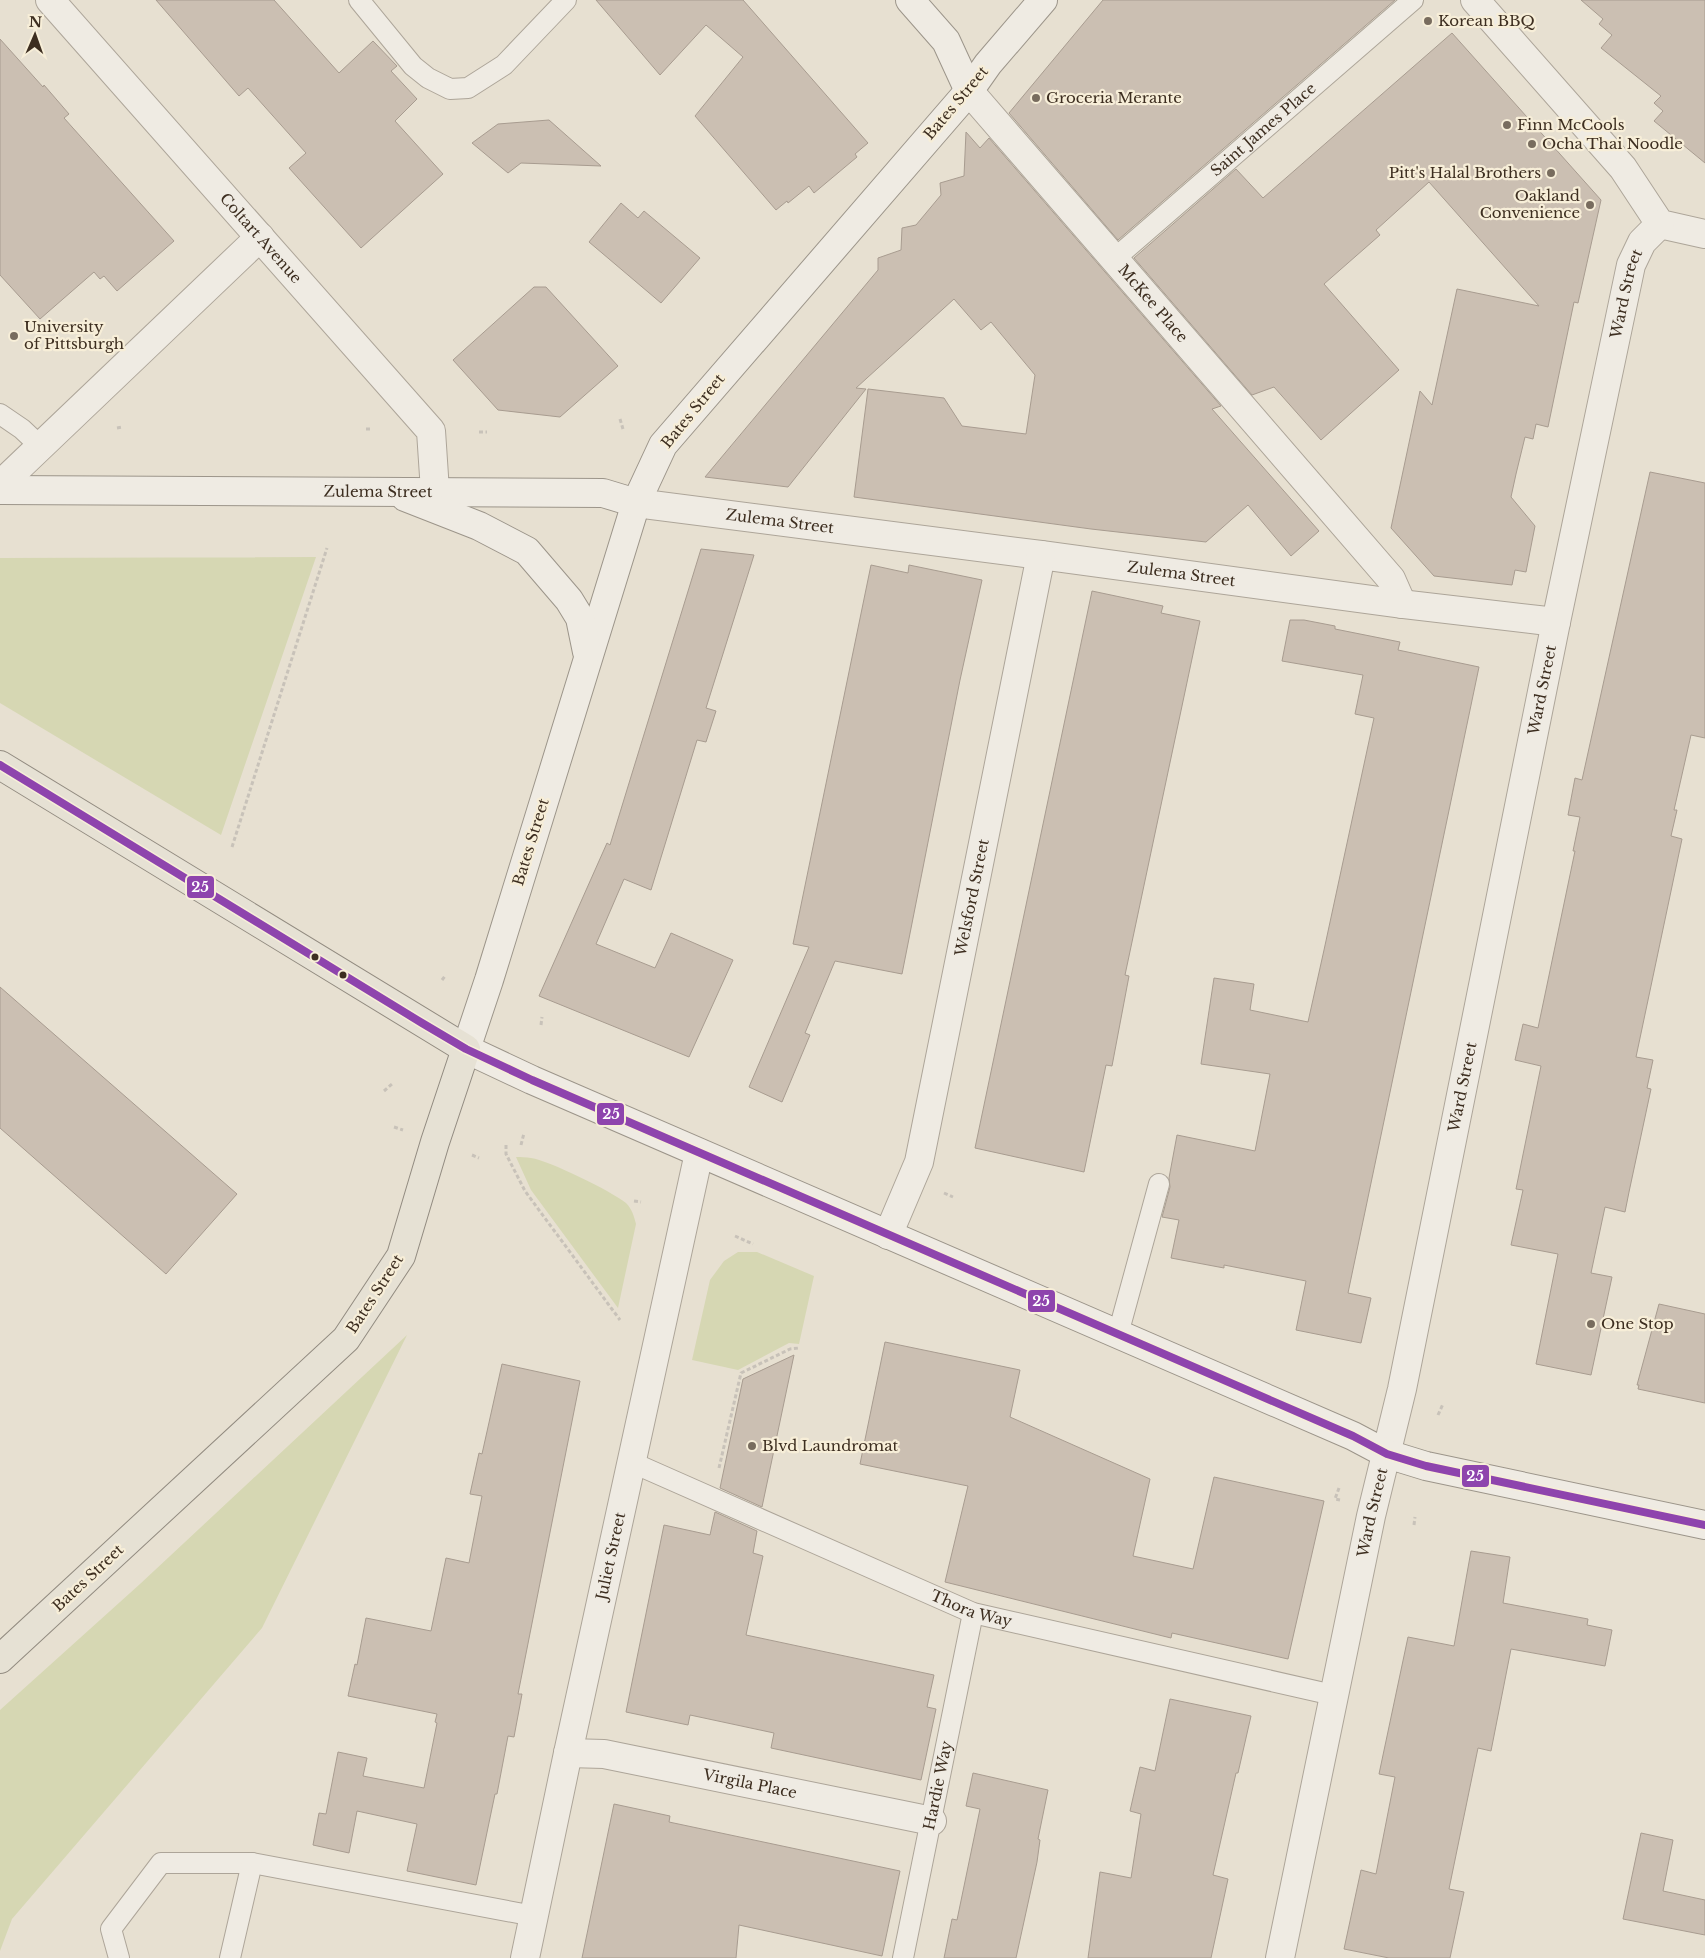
<svg xmlns="http://www.w3.org/2000/svg" width="1705" height="1958" font-family="'Libre Baskerville',serif">
<style>
.green{fill:#d6d7b3}
.building{fill:#cbbfb2;stroke:#a89c90}
.lines{fill:none;stroke-linecap:round;stroke-linejoin:round}
.lane-casing{stroke:#ada599;stroke-width:22}
.street-casing{stroke:#ada599;stroke-width:30}
.secondary-casing{stroke:#9c958a;stroke-width:30}
.primary-casing{stroke:#928b80;stroke-width:30}
.path{stroke:#c8c2b9;stroke-width:3;stroke-dasharray:4 2.5;stroke-linecap:butt}
.lane{stroke:#efebe3;stroke-width:20}
.street{stroke:#efebe3;stroke-width:28}
.secondary{stroke:#efebe3;stroke-width:28}
.primary{stroke:#e6e1d4;stroke-width:28}
.bus-1-casing{stroke:#f7eed8;stroke-width:11}
.bus-1{stroke:#8e44ad;stroke-width:8}
.poi-dot{fill:#786c5e;stroke:#f7eed8;stroke-width:2}
.bus-dot{fill:#3d2e20;stroke:#f7eed8;stroke-width:2}
.labels{text-anchor:middle;stroke-width:4.5;stroke-linejoin:round;paint-order:stroke}
.poi-label{font-size:15px;fill:#3d2e20;stroke:#f7eed8;text-anchor:start}
.street-label{font-size:15px;fill:#3d2e20;stroke:#f7eed8}
.line-badge{stroke:#f7eed8;stroke-width:2}
.badge-label{font-size:14px;text-anchor:middle;font-weight:bold;fill:#fff}
</style>
<rect width="100%" height="100%" fill="#e7e0d1"/>
<!-- green -->
<path class="green" d="M316,557l-95,278 -221,-132v-145z
M516,1157c5,0 10,0 15,1 19,3 80,33 95,45 6,6 8,13 10,21l-18,84 -87,-118z
M738,1252h19l57,24 -15,68 -10,-1 -51,27 -46,-10 18,-80 14,-19z
M407,1335l-145,293 -250,291 -12,32v-241l140,-126z"/>
<!-- building -->
<path class="building" d="M156,0h118l65,73 34,-32 24,25 -6,5 26,28 -22,22 48,53 -82,74 -72,-80 17,-15 -58,-65 -9,8z
M596,0h147l125,143 -13,11 2,3 -43,36 -5,-7 -21,17 -1,-2 -11,9 -81,-94 48,-59 -37,-32 -46,50z
M1103,0h292l-277,240 -109,-127z
M1581,0h124v163l-51,-42 9,-10 -9,-8 7,-7 -60,-48 11,-13 -13,-11 4,-5z
M1452,33l149,167 -23,103 -4,-1 -26,125 -12,-3 -3,15 -8,-2 -9,37 -5,23 24,29 -9,46 -11,-2 -3,15 -78,-9 -43,-48 29,-137 12,14 25,-116 82,17 -110,-124 -53,48 4,5 -56,49 75,86 -78,70 -47,-53 -22,8 -118,-137 102,-89 27,29z
M0,39l43,48 1,-2 25,29 -5,4 110,123 -57,50 -13,-15 -4,3 -6,-7 -54,47 -40,-44z
M549,120l52,46 -80,-3 -13,10 -36,-30 26,-19z
M966,132l14,16 9,-10 232,268 -9,3 107,122 -28,25 -43,-51 -42,37 -115,-13 -237,-32 14,-108 76,9 18,28 64,8 9,-59 -44,-53 -10,8 -27,-31 -98,89 10,1 -78,98 -83,-10 173,-207v-12l23,-8 1,-22 14,-3 25,-30 -1,-12 24,-7z
M621,203l17,15 6,-7 56,47 -39,45 -72,-61z
M534,287h12l72,79 -58,51 -62,-7 -45,-50z
M1650,472l55,11v255l-14,-3 -17,75h3l-6,26 11,3 -46,218 17,3 -6,28 4,1 -22,103 -4,20 -20,-5 -14,66 21,4 -21,98 -55,-11 22,-110 -47,-9 12,-55 -7,-1 25,-123 -26,-6 8,-36 15,4 37,-177h-2l7,-34 -12,-2 7,-37 7,2z
M701,549l53,6 -48,153 10,3 -10,31 -9,-2 -46,150 -27,-11 -28,65 59,24 16,-35 62,27 -44,97 -150,-61 68,-153 3,2z
M871,565l37,8 1,-8 73,15 -22,100 -58,294 -67,-13 -30,72 5,2 -28,67 -33,-15 60,-140 -16,-3z
M1092,591l71,15 -2,7 39,8 -75,354 4,1 -17,90 -6,-1 -22,107 -109,-24z
M1290,620h14l31,6v3l65,13 -2,8 81,17 -131,626 23,5 -10,45 -65,-13 10,-49 -82,-16v3l-53,-10 8,-38 -17,-3 8,-30 -1,-9 8,-43 78,16 15,-77 -69,-10 13,-86 40,6 -4,26 58,12 16,-72 50,-232 -19,-4 8,-39 -81,-14z
M0,987l237,207 -71,80 -166,-146z
M1659,1304l46,10v89l-67,-14 1,-4h-2z
M885,1342l135,28 -10,47 140,62 -17,77 60,13 21,-92 110,24 -36,158 -116,-26 -1,5 -226,-56 23,-96 -108,-22z
M794,1355l-32,152 -42,-19 23,-109z
M502,1364l78,17 -62,313h4l-8,43 -6,-1 -11,58h-2l-19,91 -69,-14 10,-47 -60,-13 -8,42 -36,-8 6,-32 7,1 12,-62 29,6 -4,18 61,12 13,-65 -2,-1 2,-8 -89,-18 7,-32 2,1 9,-47 65,13 15,-73 23,5 13,-67 -12,-2 9,-41 3,1z
M715,1512l42,19 -4,22 10,3 -17,79 188,40 -7,32 9,2 -15,71 -150,-32 3,-15 -84,-18 -2,10 -62,-13 38,-187 46,10z
M1471,1551l39,6 -7,46 85,16 -1,6 25,5 -7,36 -94,-17 -20,102 -13,-3 -29,141 15,3 -14,66h-61l-45,-9 17,-79 15,4 19,-97 -16,-3 29,-137 46,9z
M1170,1699l81,17 -13,57h-2l-23,102 15,4 -17,79h-123l12,-86 31,6 10,-64 -11,-3 10,-44 15,4z
M973,1773l75,17 -10,49 2,1 -3,22 -21,96h-72l8,-39 5,1 23,-111 -14,-3z
M614,1804l56,12 -1,6 231,49 -18,85 -143,-31 -3,33h-154z
M1641,1833l32,7 -10,51 42,9v35l-82,-16z"/>
<g class="lines">
<defs>
<g id="lane">
<path d="M359,0l54,66 15,12 22,11 18,-1 36,-23 62,-65"/>
<path id="s1" d="M1113,260l300,-260"/>
<path d="M0,414l22,15 18,17"/>
<path d="M1118,1334l41,-150"/>
<path id="s2" d="M631,1462l342,151 360,82"/>
<path d="M119,1958l-8,-29 50,-66h91l282,53"/>
<path d="M230,1958l22,-95"/>
<path id="s3" d="M903,1958l70,-345"/>
</g>
<g id="street">
<path id="s4" d="M50,0l381,431 4,60"/>
<path d="M1475,0l148,168 37,56 45,10"/>
<path id="s5" d="M969,91l422,488 11,25"/>
<path d="M0,485l260,-248"/>
<path id="s6" d="M636,503l405,52 361,49 154,18"/>
<path id="s7" d="M888,1235l31,-73 122,-607"/>
<path id="s8" d="M568,1753l36,1 328,67"/>
<path id="s9" d="M525,1958l43,-205 131,-600"/>
<path id="s10" d="M1280,1958l91,-442 31,-127 154,-767 75,-357 11,-23 18,-18"/>
</g>
<g id="secondary">
<path d="M910,0l36,41 23,50"/>
<path d="M1043,0l-55,64 -19,27 -306,354 -27,58 -147,477 -23,69 66,31 821,356 34,18 39,12 279,59"/>
<path id="s11" d="M0,490l603,3 33,10"/>
<path d="M405,497l74,29 48,25 42,49 11,18 7,34"/>
</g>
<path id="primary" d="M0,765l466,284 -31,93 -34,114 -55,83 -346,320"/>
</defs>
<!-- lane casing -->
<use href="#lane" class="lane-casing"/>
<!-- street casing -->
<use href="#street" class="street-casing"/>
<!-- secondary casing -->
<use href="#secondary" class="secondary-casing"/>
<!-- primary casing -->
<use href="#primary" class="primary-casing"/>
<!-- path -->
<path class="path" d="M620,419l3,10
M117,428l6,-1
M366,429h5
M479,432h8
M232,847l95,-299
M442,980l3,-4
M541,1025l1,-8
M384,1091l8,-7
M394,1127l9,3
M506,1145v9l19,37 95,129
M521,1145l3,-12
M472,1155l7,3
M944,1193l9,4
M634,1201l7,1
M735,1236l18,8
M1438,1415l5,-11
M719,1468l22,-95 49,-24 9,-1
M1339,1488l-4,11 5,1
M1414,1525l1,-8"/>
<!-- lane -->
<use href="#lane" class="lane"/>
<!-- street -->
<use href="#street" class="street"/>
<!-- secondary -->
<use href="#secondary" class="secondary"/>
<!-- primary -->
<use href="#primary" class="primary"/>
<defs>
<path id="bus-1" d="M0,765l422,258 44,26 66,31 821,356 34,18 39,12 279,59"/>
</defs>
<!-- bus-1 casing -->
<use href="#bus-1" class="bus-1-casing"/>
<!-- bus-1 -->
<use href="#bus-1" class="bus-1"/>
</g>
<!-- markers -->
<g class="poi-dot">
<circle cx="1428" cy="21" r="5"/>
<circle cx="1036" cy="98" r="5"/>
<circle cx="1507" cy="125" r="5"/>
<circle cx="1532" cy="144" r="5"/>
<circle cx="1551" cy="173" r="5"/>
<circle cx="1590" cy="205" r="5"/>
<circle cx="14" cy="336" r="5"/>
<circle cx="1591" cy="1324" r="5"/>
<circle cx="752" cy="1446" r="5"/>
</g>
<g class="bus-dot">
<circle cx="315" cy="957" r="4.5"/>
<circle cx="343" cy="975" r="4.5"/>
</g>
<g class="labels">
<!-- poi labels -->
<g class="poi-label">
<text x="1438" y="26">Korean BBQ</text>
<text x="1046" y="103">Groceria Merante</text>
<text x="1517" y="130">Finn McCools</text>
<text x="1542" y="149">Ocha Thai Noodle</text>
<text x="1541" y="178" text-anchor="end">Pitt's Halal Brothers</text>
<text x="1580" y="201" text-anchor="end">Oakland<tspan x="1580" dy="17">Convenience</tspan></text>
<text x="24" y="332">University<tspan x="24" dy="17">of Pittsburgh</tspan></text>
<text x="1601" y="1329">One Stop</text>
<text x="762" y="1451">Blvd Laundromat</text>
</g>
<!-- street labels -->
<g class="street-label">
<text transform="translate(956 103) rotate(-50)" y="5">Bates Street</text>
<text dy="5" stroke="none"><textPath href="#s1" startOffset="199">Saint James Place</textPath></text>
<text dy="5" stroke="none"><textPath href="#s4" startOffset="318">Coltart Avenue</textPath></text>
<text dy="5" stroke="none"><textPath href="#s10" startOffset="1700">Ward Street</textPath></text>
<text dy="5" stroke="none"><textPath href="#s5" startOffset="281">McKee Place</textPath></text>
<text transform="translate(693 411) rotate(-51)" y="5">Bates Street</text>
<text dy="5" stroke="none"><textPath href="#s11" startOffset="378">Zulema Street</textPath></text>
<text dy="5" stroke="none"><textPath href="#s6" startOffset="145">Zulema Street</textPath></text>
<text dy="5" stroke="none"><textPath href="#s6" startOffset="550">Zulema Street</textPath></text>
<text dy="5" stroke="none"><textPath href="#s10" startOffset="1295">Ward Street</textPath></text>
<text transform="translate(531 842) rotate(-73)" y="5">Bates Street</text>
<text dy="5" stroke="none"><textPath href="#s7" startOffset="349">Welsford Street</textPath></text>
<text dy="5" stroke="none"><textPath href="#s10" startOffset="890">Ward Street</textPath></text>
<text transform="translate(375 1294) rotate(-57)" y="5">Bates Street</text>
<text dy="5" stroke="none"><textPath href="#s10" startOffset="455">Ward Street</textPath></text>
<text dy="5" stroke="none"><textPath href="#s9" startOffset="411">Juliet Street</textPath></text>
<text transform="translate(88 1578) rotate(-43)" y="5">Bates Street</text>
<text dy="5" stroke="none"><textPath href="#s2" startOffset="371">Thora Way</textPath></text>
<text dy="5" stroke="none"><textPath href="#s8" startOffset="185">Virgila Place</textPath></text>
<text dy="5" stroke="none"><textPath href="#s3" startOffset="176">Hardie Way</textPath></text>
</g>
</g>
<g class="line-badge">
<rect x="186" y="875" width="29" height="24" rx="5" fill="#8e44ad"/>
<rect x="596" y="1102" width="29" height="24" rx="5" fill="#8e44ad"/>
<rect x="1027" y="1289" width="29" height="24" rx="5" fill="#8e44ad"/>
<rect x="1461" y="1464" width="29" height="24" rx="5" fill="#8e44ad"/>
</g>
<g class="badge-label">
<text x="200" y="892">25</text>
<text x="611" y="1119">25</text>
<text x="1041" y="1306">25</text>
<text x="1475" y="1481">25</text>
</g>
<!-- north arrow -->
<g transform="translate(35 35) rotate(2)" stroke="#f7eed8" stroke-width="4" paint-order="stroke">
<path d="M0-4L9 19L0 12L-9 19Z" fill="#3d2e20"/>
<text y="-8" font-size="14" font-weight="bold" text-anchor="middle" fill="#3d2e20">N</text>
</g>
</svg>
